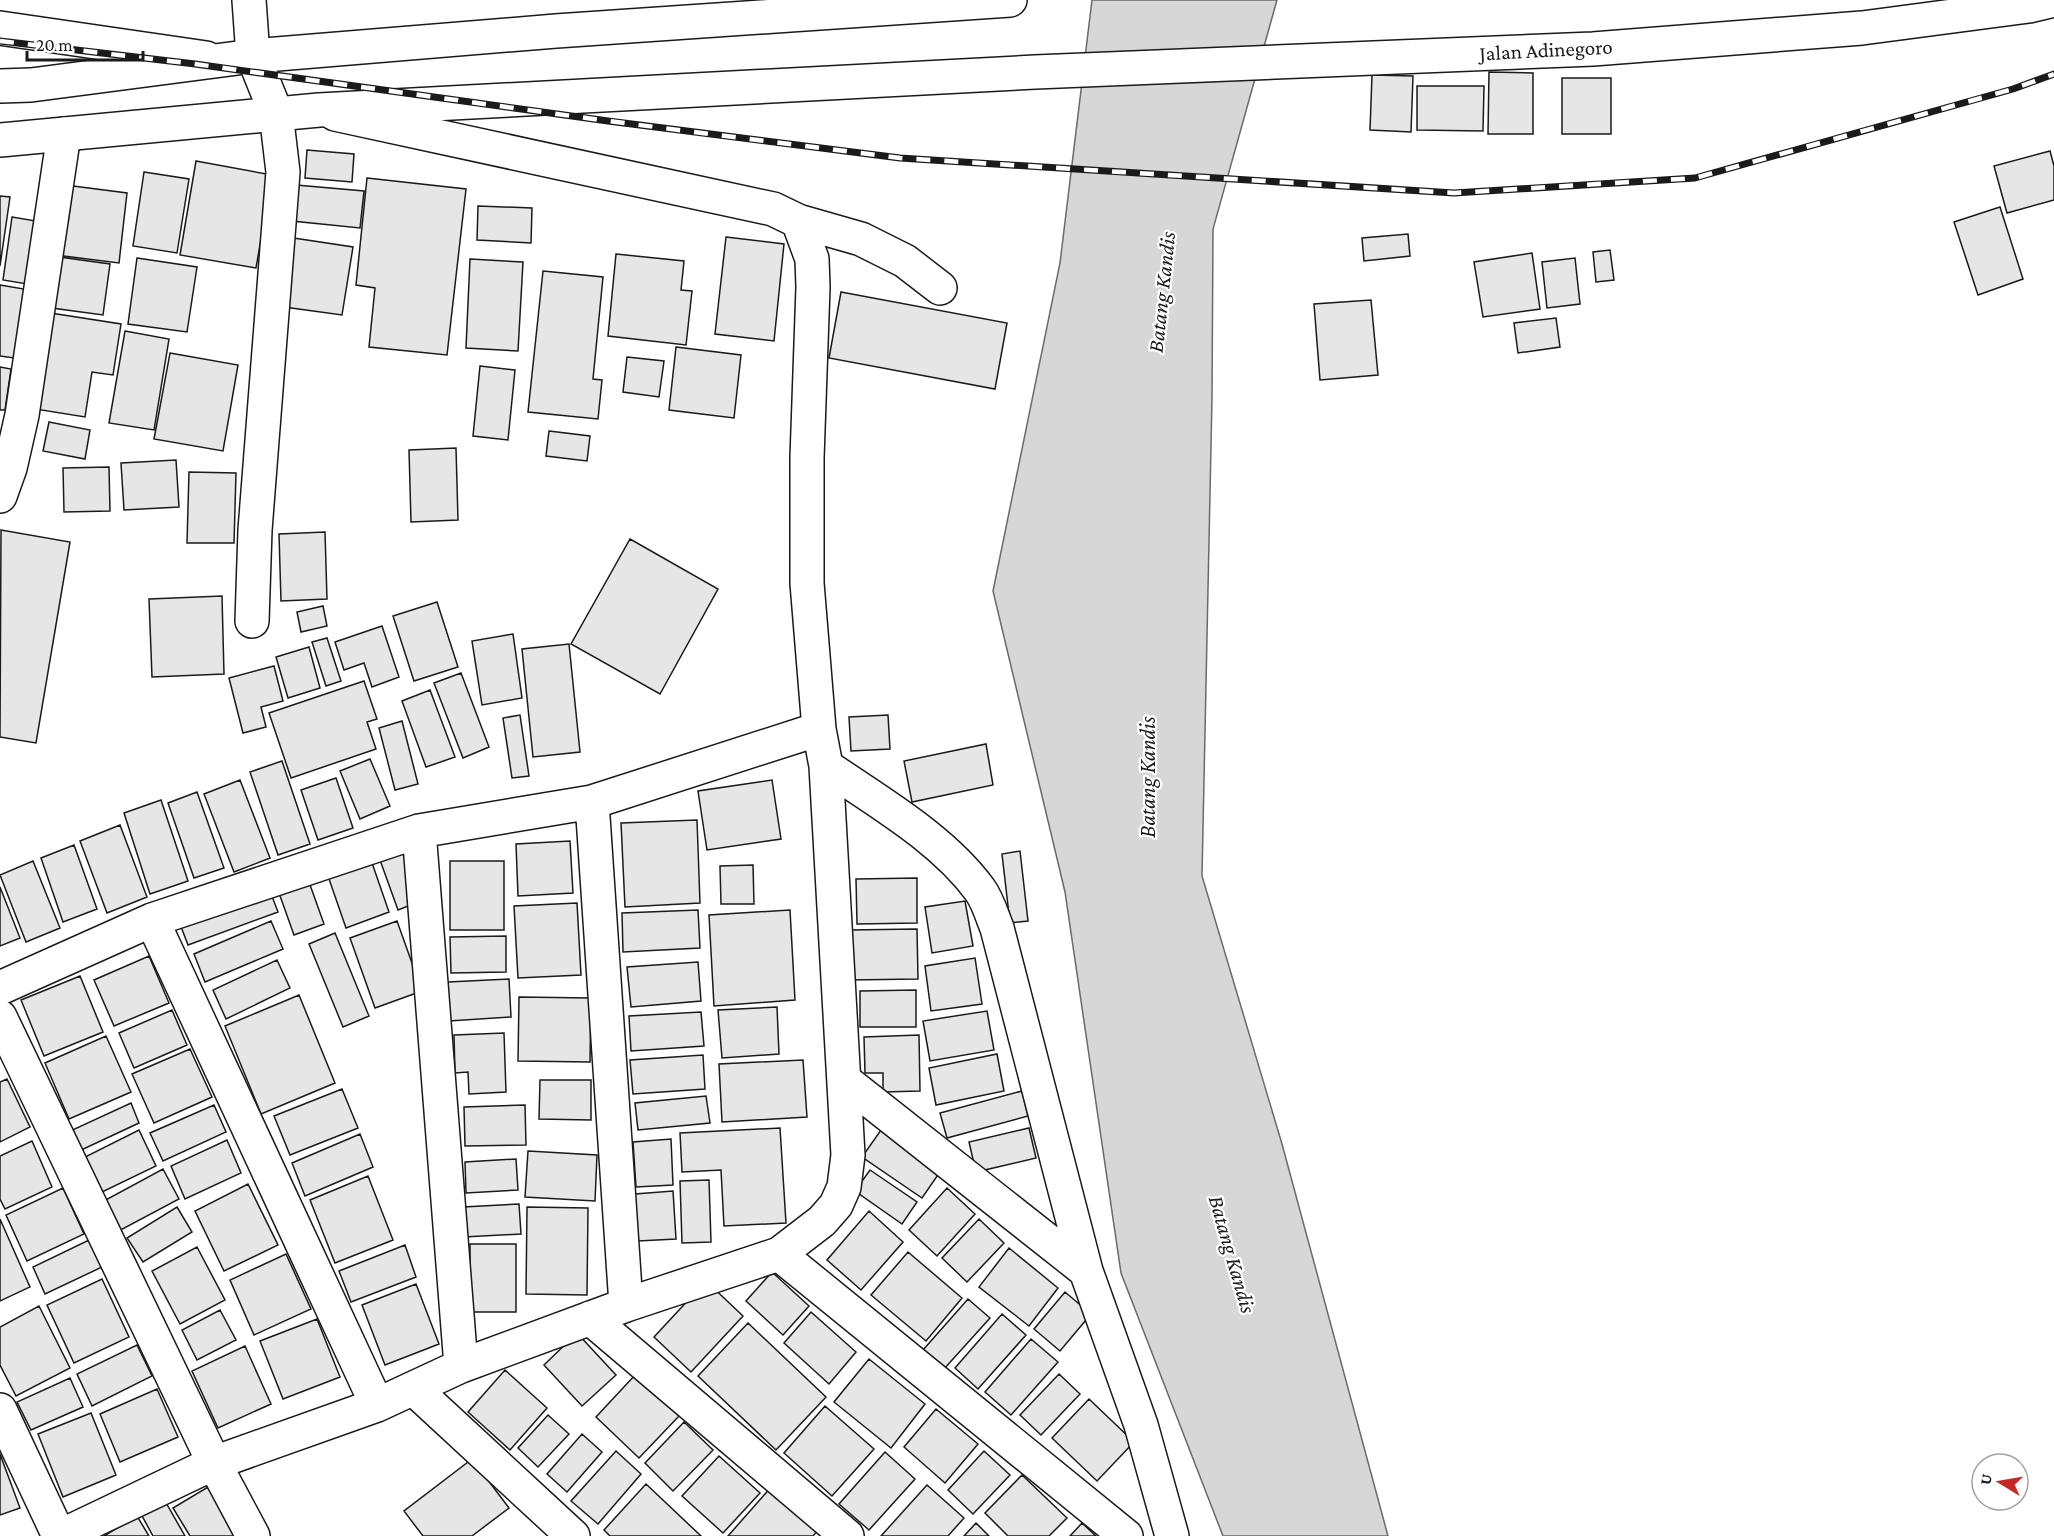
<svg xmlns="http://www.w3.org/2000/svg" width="2054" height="1536" font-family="'Crimson Pro',serif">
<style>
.water{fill:#d7d7d7;stroke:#6a6a6a;stroke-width:1.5}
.building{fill:#e6e6e6;stroke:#1a1a1a;stroke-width:1.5}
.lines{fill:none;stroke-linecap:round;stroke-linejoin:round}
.street-casing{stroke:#1a1a1a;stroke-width:36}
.highway-casing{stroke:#1a1a1a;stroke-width:36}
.street{stroke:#fff;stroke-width:33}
.highway{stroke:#fff;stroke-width:33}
.rail-casing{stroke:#1a1a1a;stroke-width:7}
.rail{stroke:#fff;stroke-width:4.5;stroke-dasharray:14;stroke-linecap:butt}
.labels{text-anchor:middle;stroke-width:4.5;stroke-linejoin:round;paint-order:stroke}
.street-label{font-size:21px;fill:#1a1a1a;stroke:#fff}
.water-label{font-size:22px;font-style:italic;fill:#1a1a1a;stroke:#fff}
</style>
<rect width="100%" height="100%" fill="#fff"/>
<!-- water -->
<path class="water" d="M1092,0h185l-64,229 -1,169 -10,478 80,268 106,392h-165l-102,-263 -56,-381 -72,-301 67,-328z"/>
<!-- building -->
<path class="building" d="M1489,72l44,1v61h-45z
M1372,75l41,1 -2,56 -41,-2z
M1562,78h49v56h-49z
M1417,86h67l-1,45 -66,-1z
M307,150l47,4 -2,28 -47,-4z
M2050,151l4,15v34l-47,13 -13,-47z
M196,161l76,14 -16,93 -76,-13z
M144,172l45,7 -12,74 -44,-7z
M367,178l99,11 -19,166 -78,-8 6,-59 -19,-3z
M296,185l68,6 -4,37 -68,-7z
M73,186l54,7 -8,70 -71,-9 4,-35 16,3z
M0,196l10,1 -10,69z
M478,206l54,2 -1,35 -54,-3z
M2000,207l23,72 -45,16 -24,-73z
M12,217l24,4 -9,63 -24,-4z
M1408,234l2,22 -46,5 -2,-23z
M287,237l66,10 -11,68 -65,-9z
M726,237l58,7 -10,97 -59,-7z
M1610,250l4,30 -18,2 -3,-30z
M1532,253l8,56 -57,8 -9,-55z
M616,254l68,7 -3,29 11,1 -6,54 -78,-9z
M59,257l51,7 -7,51 -51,-7z
M137,258l60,9 -10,65 -59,-8z
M1575,258l5,46 -33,4 -5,-46z
M470,259l53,3 -5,89 -52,-3z
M543,271l60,6 -10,102 9,1 -4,39 -70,-7z
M0,285l24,4 -10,69 -14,-2z
M841,292l166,31 -12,66 -166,-31z
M1371,300l7,75 -58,5 -6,-76z
M44,312l77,12 -8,51 -21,-3 -7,45 -56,-9z
M1556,318l4,29 -42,6 -4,-30z
M125,331l44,8 -15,91 -45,-7z
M676,347l65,8 -7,63 -65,-8z
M170,353l68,12 -15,86 -69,-12z
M627,357l37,4 -5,36 -36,-5z
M480,366l35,4 -7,70 -35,-4z
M0,367l11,2 -6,41h-5z
M49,422l41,8 -5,29 -42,-8z
M549,431l41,5 -3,25 -41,-5z
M456,448l2,72 -47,2 -2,-72z
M176,460l3,47 -55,3 -3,-47z
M109,467l1,44 -46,1 -1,-44z
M189,472l47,1 -2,70h-47z
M1,530l69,12 -34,201 -36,-6z
M325,532l2,67 -46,2 -2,-67z
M630,539l88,50 -58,105 -89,-50z
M222,596l2,78 -72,3 -3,-78z
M437,602l21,65 -44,14 -21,-65z
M323,606l4,20 -26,6 -4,-20z
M382,626l17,51 -27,10 -8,-24 -20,7 -9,-28z
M513,634l9,64 -40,7 -10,-64z
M327,638l14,43 -15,5 -14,-44z
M569,644l11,108 -47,5 -11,-108z
M309,647l11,41 -32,10 -12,-41z
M274,666l9,35 -22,6 5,20 -23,6 -14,-55z
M461,673l28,74 -26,11 -29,-75z
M364,681l13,38 -10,3 9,27 -85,29 -22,-65z
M430,690l25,67 -29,10 -24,-66z
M520,715l9,61 -17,2 -9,-60z
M888,715l2,34 -39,2 -2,-34z
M402,721l16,63 -23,6 -16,-62z
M986,744l7,41 -81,17 -8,-41z
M370,759l20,47 -30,13 -20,-48z
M282,761l28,83 -32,11 -28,-83z
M336,778l17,50 -35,12 -17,-50z
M240,780l30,78 -36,14 -30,-78z
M772,780l9,59 -74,11 -9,-59z
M197,792l27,76 -30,10 -26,-75z
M161,800l27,81 -38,13 -26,-81z
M697,820l3,83 -75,4 -4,-84z
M120,825l27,72 -40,16 -27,-72z
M570,841l3,52 -55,3 -2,-52z
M74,845l23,64 -34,13 -22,-64z
M404,851l17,50 -23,9 -18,-50z
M1020,851l8,70 -18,2 -8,-69z
M371,860l18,52 -43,16 -18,-52z
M33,861l27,67 -34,14 -26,-67z
M450,861h54v69h-54z
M753,865l1,39h-33l-1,-38z
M917,878v45l-60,1 -1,-45z
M309,882l15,42 -30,11 -15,-42z
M0,887l20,51 -20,8z
M270,891l8,21 -90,33 -8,-21z
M965,901l8,45 -41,7 -7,-46z
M577,903l4,72 -63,3 -4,-72z
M698,910l2,38 -77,4 -1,-39z
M790,910l5,90 -81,6 -5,-91z
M271,921l12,28 -78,33 -11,-28z
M397,921l25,70 -47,17 -25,-70z
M917,929l1,50 -70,1v-50z
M335,933l34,83 -26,11 -34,-83z
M506,936v36l-55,1 -1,-36z
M149,956l20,47 -55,23 -20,-46z
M975,958l7,46 -51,7 -6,-45z
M277,960l13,28 -64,31 -13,-29z
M698,962l3,39 -70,6 -4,-40z
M80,976l23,56 -59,24 -23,-56z
M509,979l2,38 -62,4 -1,-39z
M916,990v37h-56v-36z
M299,995l36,88 -74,31 -36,-88z
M519,997l72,1 -1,64 -72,-1z
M777,1007l2,47 -57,4 -4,-48z
M172,1010l15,35 -53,23 -15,-35z
M987,1011l7,39 -64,11 -7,-40z
M701,1012l3,34 -73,5 -2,-35z
M504,1033l2,59 -37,2 -1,-22 -13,1 -1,-38z
M919,1035l1,56 -37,1v-19h-18l-1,-36z
M106,1036l25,56 -62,27 -24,-56z
M190,1049l22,48 -58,26 -22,-49z
M997,1054l7,37 -68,14 -7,-37z
M703,1055l2,34 -72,5 -3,-34z
M803,1060l4,57 -85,5 -3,-58z
M7,1079l23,48 -30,15v-60z
M540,1080h51v40l-52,-1z
M342,1089l16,39 -68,27 -16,-39z
M1022,1091l6,25 -81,22 -7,-25z
M706,1096l4,27 -72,7 -3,-27z
M131,1103l8,20 -62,29 -9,-20z
M214,1105l12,27 -63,29 -13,-28z
M525,1105l1,40 -61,1 -1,-39z
M780,1128l6,95 -62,3 -3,-56 -39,2 -2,-39z
M1029,1128l7,30 -60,14 -7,-30z
M139,1130l17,36 -56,27 -17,-35z
M881,1130l59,42 -18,26 -60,-41z
M360,1134l13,33 -68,29 -13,-33z
M671,1139l2,46 -37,2 -3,-45z
M227,1140l14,33 -56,26 -14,-33z
M32,1141l20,46 -47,22 -5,-10v-43z
M528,1151l69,4 -2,46 -70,-4z
M516,1159l2,31 -52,3 -1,-31z
M163,1169l16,30 -64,34 -15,-30z
M870,1170l47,32 -15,22 -47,-33z
M368,1176l25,64 -58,23 -25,-63z
M709,1180l2,62 -29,1 -2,-62z
M248,1184l30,61 -54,26 -29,-60z
M63,1188l21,46 -57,27 -21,-46z
M947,1188l28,26 -38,42 -28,-26z
M673,1191l3,48 -38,2 -3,-47z
M519,1204l2,30 -57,3 -1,-30z
M177,1207l15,25 -49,30 -16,-24z
M527,1207l61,1 -1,87 -61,-1z
M869,1211l34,31 -42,48 -34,-30z
M0,1219l30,68 -30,14z
M979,1219l25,24 -37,39 -25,-24z
M89,1240l13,27 -57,27 -12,-27z
M470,1244h46v68h-46z
M405,1245l11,32 -65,25 -12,-31z
M197,1247l28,53 -45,24 -28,-53z
M1009,1248l49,40 -29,38 -50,-39z
M908,1252l54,46 -36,43 -55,-46z
M286,1254l25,55 -57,26 -24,-55z
M772,1272l37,34 -26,29 -37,-34z
M102,1279l27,58 -55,26 -27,-58z
M706,1281l37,35 -52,56 -37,-35z
M416,1284l23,60 -54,21 -23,-60z
M1065,1292l26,22 -31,37 -26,-22z
M968,1299l22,19 -46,51 -21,-19z
M39,1306l31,62 -54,28 -16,-31v-38z
M220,1310l16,30 -39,20 -15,-30z
M811,1312l45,40 -27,32 -45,-41z
M1002,1314l24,21 -48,54 -23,-21z
M317,1319l23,58 -57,22 -23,-58z
M748,1323l78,74 -50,53 -78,-74z
M577,1333l39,42 -34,31 -38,-41z
M1031,1339l27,23 -47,53 -26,-23z
M137,1345l15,31 -60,30 -15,-32z
M245,1346l26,58 -53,24 -26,-57z
M869,1359l56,45 -34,44 -57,-46z
M505,1370l42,38 -37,42 -42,-38z
M636,1374l43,42 -40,42 -43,-41z
M1059,1374l21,20 -39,41 -21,-20z
M70,1378l13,29 -52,23 -14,-28z
M157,1389l21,48 -58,25 -20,-48z
M1089,1399l45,43 -37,39 -45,-43z
M825,1406l49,43 -42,47 -48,-43z
M936,1409l42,35 -33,39 -41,-36z
M91,1413l25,62 -53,22 -25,-63z
M548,1415l21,19 -31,33 -20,-19z
M684,1422l29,28 -40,41 -28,-28z
M582,1434l20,18 -35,40 -20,-18z
M616,1451l25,23 -43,50 -27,-23z
M984,1451l26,24 -37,39 -25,-24z
M885,1452l30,27 -46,51 -30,-26z
M0,1454l20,54 -20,7z
M719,1456l41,37 -37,40 -41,-37z
M472,1459l37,49 -37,28h-49l-19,-25z
M1022,1475l45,43 -18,18h-41l-23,-23z
M646,1484l55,52h-91l-6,-6z
M927,1485l37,33 -16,18h-67z
M772,1486l47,43 -6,7h-85z
M208,1487l30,47 -3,2h-45l-17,-28z
M165,1501l20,35h-32l-12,-22z
M137,1516l12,20h-45z
M976,1523l13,13h-25z
M1082,1523l14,13h-26z"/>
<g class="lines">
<defs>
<path id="street" d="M249,0l4,56 23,57 7,59 -28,358 -3,91
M0,28l206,30
M798,221l63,18 44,22 35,27
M0,496l10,-28 12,-53 42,-281
M826,766c52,36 116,72 154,124 8,11 12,26 17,38l89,343
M592,802l34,503
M419,831l42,535
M152,920l225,485
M0,988l152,-68 267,-89 173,-29 227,-73
M0,1017l214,446 39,73
M844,1080l242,191 55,154 31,111
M779,1254l347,282
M590,1318l257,218
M414,1389l159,147
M0,1410l59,126
M61,1536l153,-73 163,-58 84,-39 165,-61 153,-51 43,-33 14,-16 8,-18 4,-32 -22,-389 -7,-37 -12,-146v-125l6,-171 -1,-28 -14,-38 -25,-12 -438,-95"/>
<path id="highway" d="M0,86l31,-1 222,-29 303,-25 454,-31
M0,140l319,-30 716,-38 558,-23 269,-21 167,-22 25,-6"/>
</defs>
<!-- street casing -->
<use href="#street" class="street-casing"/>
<!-- highway casing -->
<use href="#highway" class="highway-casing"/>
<!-- street -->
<use href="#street" class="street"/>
<!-- highway -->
<use href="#highway" class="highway"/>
<defs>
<path id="rail" d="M0,41l195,23 413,57 292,37 554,35 241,-15 318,-89 41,-15"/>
</defs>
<!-- rail casing -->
<use href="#rail" class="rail-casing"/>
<!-- rail -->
<use href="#rail" class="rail"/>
</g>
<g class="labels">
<!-- street labels -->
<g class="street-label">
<text transform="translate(1546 50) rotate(-3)" y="7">Jalan Adinegoro</text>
</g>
<!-- water labels -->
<g class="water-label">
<text transform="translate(1161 292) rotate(-84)" y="8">Batang Kandis</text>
<text transform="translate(1147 777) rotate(-90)" y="8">Batang Kandis</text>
<text transform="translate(1233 1254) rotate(74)" y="8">Batang Kandis</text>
</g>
</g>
<!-- north arrow -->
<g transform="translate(2000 1482) rotate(281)"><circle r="28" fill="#ffffff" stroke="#a3a3a3" stroke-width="1.5"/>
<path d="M0-4.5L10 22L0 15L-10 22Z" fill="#c62828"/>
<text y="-9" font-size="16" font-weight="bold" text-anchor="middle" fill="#1a1a1a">U</text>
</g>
<!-- scale -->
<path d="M27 51v9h116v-9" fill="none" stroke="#1a1a1a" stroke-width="3"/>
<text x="36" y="51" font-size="18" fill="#1a1a1a" stroke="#ffffff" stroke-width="4.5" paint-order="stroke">20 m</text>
</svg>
